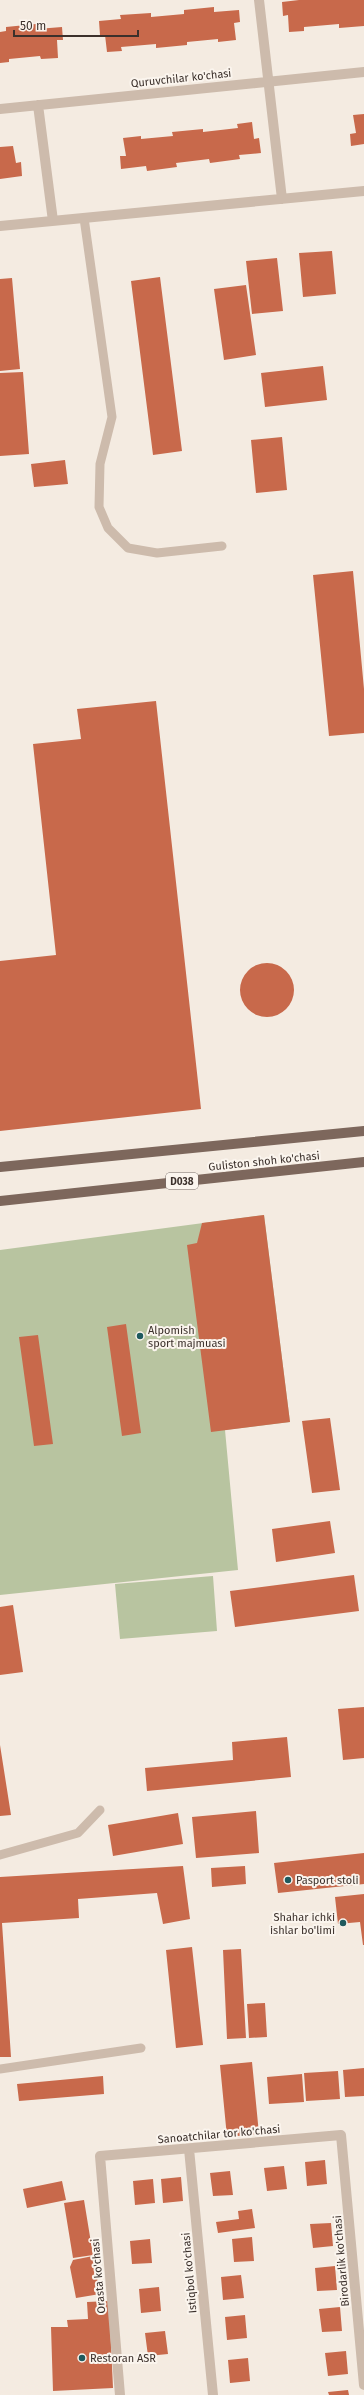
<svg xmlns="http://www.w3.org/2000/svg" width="364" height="2395" font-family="'Fira Sans',sans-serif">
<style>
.green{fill:#b8c4a0}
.building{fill:#c8694b}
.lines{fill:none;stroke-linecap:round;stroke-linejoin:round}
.service{stroke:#cdbbac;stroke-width:9}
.minor{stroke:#cdbbac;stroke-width:10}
.primary{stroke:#7d675c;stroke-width:10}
.poi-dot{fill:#1f5a5e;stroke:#fbf5ee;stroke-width:1.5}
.labels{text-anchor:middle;stroke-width:4;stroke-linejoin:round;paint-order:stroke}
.shield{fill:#fbf5ee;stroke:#756b66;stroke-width:1}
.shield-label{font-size:10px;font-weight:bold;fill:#3b302b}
.street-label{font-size:11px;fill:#3b302b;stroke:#fbf5ee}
.poi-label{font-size:11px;fill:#3b302b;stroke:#fbf5ee;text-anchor:start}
</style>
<rect width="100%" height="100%" fill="#f4ebe1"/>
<!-- green -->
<path class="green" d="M264,1215l26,207 -65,8 13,140 -238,25v-345z
M213,1576l4,55 -97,8 -5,-55z"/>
<!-- building -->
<path class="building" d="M299,0h65v26l-25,2v-4l-35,3v4l-15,1 -1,-17 -5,1 -1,-14z
M214,7v5l25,-2 1,12 -6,1 2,17 -18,2v-3l-31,3v3l-31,3v-4l-35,3 1,4 -15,1 -2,-17h-5l-1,-14 22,-2 -1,-4 31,-2v4l33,-3v-4z
M36,24l1,5 25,-2 1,13h-6l1,18 -17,1 -1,-3 -31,3v3l-9,1v-31l6,-1v-4z
M364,114v30l-13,2 -1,-12 6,-1 -3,-18z
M252,122l2,17 5,-1 2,15 -22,2 1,4 -30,4 -1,-4 -33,4 1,4 -30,4 -1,-5 -25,3 -1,-13h6l-3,-18 18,-2v3l32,-3 -1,-4 31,-3v3l35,-4 -1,-4z
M13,146l3,17 5,-1 1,14 -22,3v-32z
M332,251l4,43 -33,3 -4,-44z
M277,258l6,53 -31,3 -6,-53z
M160,277l22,174 -29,4 -22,-174z
M12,278l8,91 -20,2v-92z
M246,285l10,70 -32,5 -10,-71z
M323,366l4,34 -62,7 -4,-34z
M23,372l6,82 -29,2v-83z
M282,437l5,53 -31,3 -5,-53z
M65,460l3,24 -34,3 -3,-23z
M353,571l11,118v44l-35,3 -16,-161z
M156,701l45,408 -201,22v-170l56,-6 -23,-211 48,-5 -4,-30z
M240 990a27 27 0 1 1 54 0a27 27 0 1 1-54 0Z
M264,1215l26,207 -79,10 -24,-187 10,-2 5,-20z
M126,1324l15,109 -19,3 -15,-109z
M38,1335l15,109 -19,2 -15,-109z
M330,1418l10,72 -28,3 -10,-72z
M330,1521l5,32 -59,9 -4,-33z
M354,1575l5,36 -124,16 -5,-36z
M13,1605l10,67 -23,3v-68z
M364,1707v51l-21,2 -5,-51z
M287,1737l4,40 -144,14 -2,-23 88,-8 -1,-18z
M0,1745l11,70 -11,1z
M256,1811l3,42 -63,5 -4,-41z
M178,1813l5,31 -70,12 -5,-31z
M364,1853v31l-86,9 -4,-30z
M183,1866l7,53 -27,5 -6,-31 -79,6 1,19 -77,5 9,134h-11v-180z
M245,1866l1,18 -34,3 -1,-19z
M364,1894v51h-1l-3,-23 -22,2 -3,-27z
M192,1947l11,98 -27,3 -10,-98z
M241,1949l5,89 -19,1 -4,-89z
M265,2003l2,34 -18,1 -2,-34z
M252,2062l7,72 -32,3 -7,-72z
M364,2068v28l-19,1 -2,-27z
M338,2071l2,28 -34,2 -2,-28z
M302,2074l2,28 -35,2 -2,-27z
M103,2076l1,18 -85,7 -2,-17z
M325,2160l2,24 -20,2 -2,-24z
M284,2166l3,23 -20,2 -3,-23z
M230,2171l3,24 -20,1 -3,-23z
M181,2177l2,24 -20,2 -2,-24z
M153,2179l2,24 -20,2 -2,-24z
M62,2181l4,19 -39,8 -4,-19z
M84,2200l9,55 -20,3 -9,-55z
M252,2209l3,19 -37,5 -2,-11 23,-3 -1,-8z
M331,2223l2,23 -20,2 -3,-24z
M252,2237l2,24 -20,1 -2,-23z
M150,2239l2,24 -20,1 -2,-23z
M93,2256l7,38 -24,4 -6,-31 3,-7z
M335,2266l2,24 -20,1 -2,-23z
M241,2275l3,23 -21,2 -2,-23z
M159,2287l2,24 -20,2 -2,-24z
M109,2301l4,87 -60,3 -2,-64h17l-1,-7 21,-1 -1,-17z
M340,2307l2,24 -20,1 -3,-23z
M245,2315l2,23 -20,2 -2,-23z
M165,2331l3,23 -20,2 -3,-23z
M346,2351l2,23 -20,2 -3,-23z
M248,2358l2,23 -20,2 -2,-23z
M348,2390l1,5h-20l-1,-3z"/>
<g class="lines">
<!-- service -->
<path class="service" d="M84,218l28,199 -12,47 -1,43 9,21 20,20 29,5 65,-7
M0,1855l78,-22 22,-23
M0,2069l141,-21"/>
<!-- minor -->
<path class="minor" d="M259,0l23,199
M38,105l15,116
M0,109l364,-37
M0,226l364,-35
M189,2149l24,246
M120,2395l-20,-239 241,-21 23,250"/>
<!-- primary -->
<path class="primary" d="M0,1167l364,-36
M0,1201l364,-39"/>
</g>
<!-- markers -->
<g class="poi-dot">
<circle cx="140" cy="1336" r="4"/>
<circle cx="288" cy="1880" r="4"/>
<circle cx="343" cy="1923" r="4"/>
<circle cx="82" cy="2358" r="4"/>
</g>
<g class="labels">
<!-- shield labels -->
<rect class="shield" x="166" y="1173" width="32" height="16" rx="3"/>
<g class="shield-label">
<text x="182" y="1185">D038</text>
</g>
<!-- street labels -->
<g class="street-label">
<text transform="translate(181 78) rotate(-6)" y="4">Quruvchilar ko'chasi</text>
<text transform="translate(264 1161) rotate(-6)" y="4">Guliston shoh ko'chasi</text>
<text transform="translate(219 2134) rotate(-5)" y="4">Sanoatchilar tor ko'chasi</text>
<text transform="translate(341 2261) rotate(-95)" y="4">Birodarlik ko'chasi</text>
<text transform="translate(189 2273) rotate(-95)" y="4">Istiqbol ko'chasi</text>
<text transform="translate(98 2276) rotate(-95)" y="4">Orasta ko'chasi</text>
</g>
<!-- poi labels -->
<g class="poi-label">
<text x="148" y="1334">Alpomish<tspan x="148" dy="13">sport majmuasi</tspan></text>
<text x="296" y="1884">Pasport stoli</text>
<text x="335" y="1921" text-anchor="end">Shahar ichki<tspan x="335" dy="13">ishlar bo'limi</tspan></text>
<text x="90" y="2362">Restoran ASR</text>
</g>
</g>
<!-- scale -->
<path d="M14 30v6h124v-6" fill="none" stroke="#3b302b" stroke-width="2"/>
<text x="20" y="30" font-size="12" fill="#3b302b" stroke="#fbf5ee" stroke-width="3" paint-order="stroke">50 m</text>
</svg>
